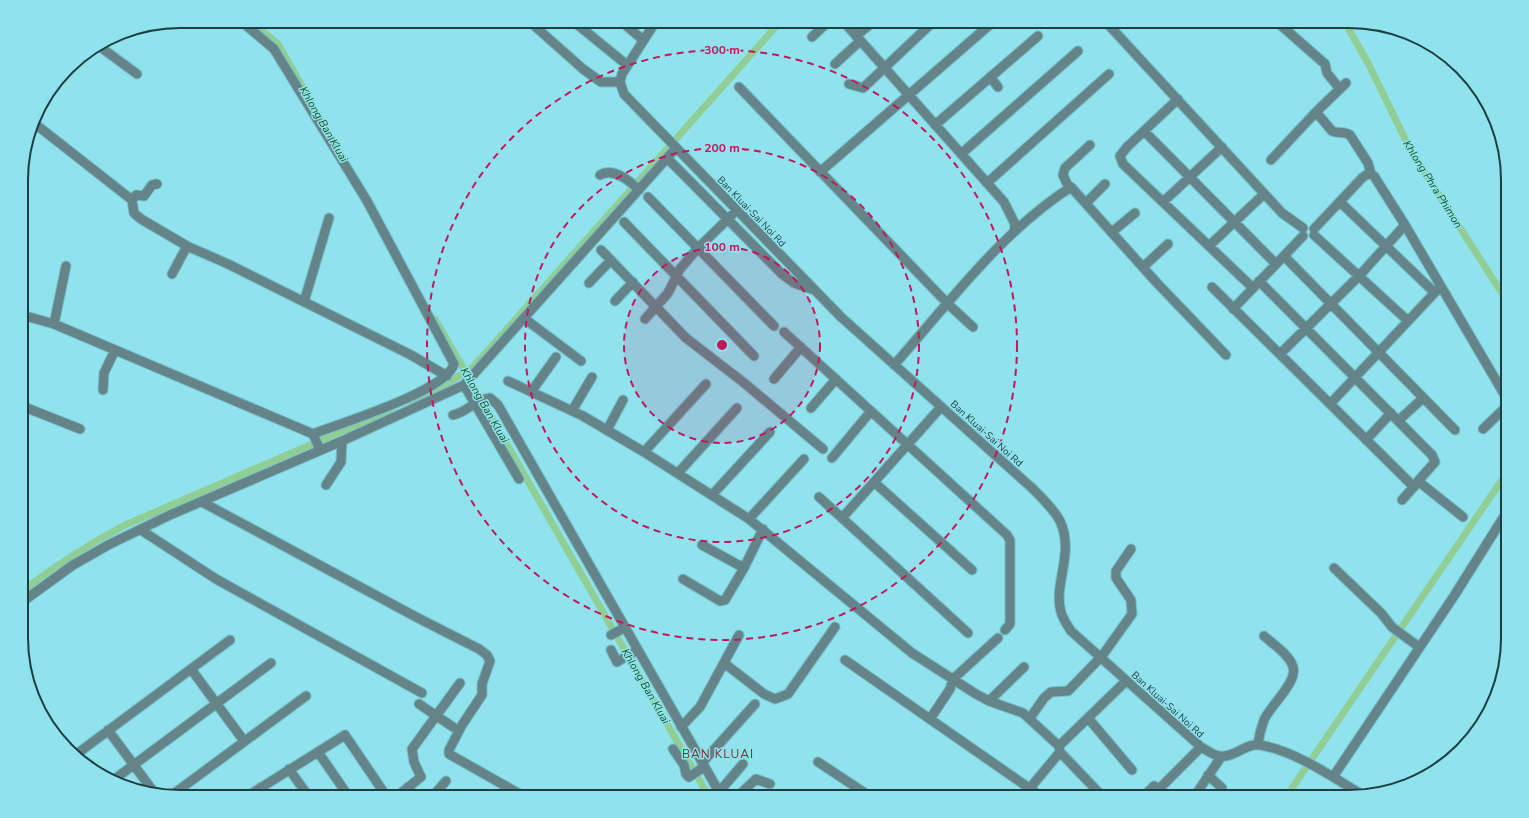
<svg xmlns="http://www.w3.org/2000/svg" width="1529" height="818" font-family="'Nunito Sans',sans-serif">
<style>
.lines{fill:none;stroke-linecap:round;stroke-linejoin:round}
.canal{stroke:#90ce95;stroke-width:7}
.minor-casing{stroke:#76bec8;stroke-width:11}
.minor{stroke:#648489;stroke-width:9}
.ring{fill:none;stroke:#c2185b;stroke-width:2;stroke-dasharray:7 5}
.labels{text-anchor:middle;stroke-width:3;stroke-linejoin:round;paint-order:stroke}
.street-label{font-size:10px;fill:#1c3f43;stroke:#90e2ed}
.water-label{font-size:11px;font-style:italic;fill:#10531f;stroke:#90e2ed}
.quarter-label{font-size:12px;letter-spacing:1px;fill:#77312c;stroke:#90e2ed}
.rim{fill:none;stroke:#1c3f43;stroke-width:2}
.centre{fill:#c2185b;stroke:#90e2ed;stroke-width:2}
.ring-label{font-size:12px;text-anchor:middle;font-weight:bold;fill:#c2185b;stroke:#90e2ed;stroke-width:3;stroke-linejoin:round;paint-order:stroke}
</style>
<rect width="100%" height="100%" fill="#90e2ed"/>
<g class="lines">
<!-- canal -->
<path class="canal" d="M250,21l28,23 31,54
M1344,21l24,42 44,90 95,148
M435,319l274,478
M411,401l26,-11 36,-23 308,-346
M22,591c33,-25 65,-46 101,-65l268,-116
M1286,797l222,-326"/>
<defs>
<path id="minor" d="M241,21l33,28 93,152 87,163c-7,27 -113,59 -141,70
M529,21l54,48 18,13h19
M573,21l54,44
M621,21l22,19
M656,21l-34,53 -2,8 4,12 217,223 191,171c10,10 21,20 28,33 15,32 -7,63 1,91 2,7 6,13 10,19l130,116c6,3 13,9 19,9 15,2 27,-14 40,-11 36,6 74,33 104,51
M843,21l161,181 11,22 -1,8
M1105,21l177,192 21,15
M1276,21l49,43 2,9 13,16
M856,36l18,-15
M812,37l17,-16
M99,46l38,28
M835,64l25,-23
M990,77l8,10
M1346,83l-30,29 16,19c6,3 12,0 18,4l18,28 3,11 3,2 31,49 102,174
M849,84l14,4 71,-67
M739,87l209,217 25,23
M1178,99l-51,48 -7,9 3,8 130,124
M34,123l98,77 2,13 7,6 46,27 41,18 183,91 36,21
M935,125l103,-89
M1144,131l132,133
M961,154l117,-103
M667,158l115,116 12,9 17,6
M1271,160l45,-48
M820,172l174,-151
M600,175c13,-8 30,6 39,15
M987,183l122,-109
M1069,188l-6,-13 2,-7 25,-23
M648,197l126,129
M132,200l4,-5 8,1 8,-11 5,-1
M1163,202l59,-55
M1340,202l94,90
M1086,203l19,-19
M1507,207v5
M624,222l130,134
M1314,229l48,-51 4,-3 5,-1
M1112,232l23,-19
M1314,235l93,85
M1209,246l55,-52
M601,250l85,88 57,44 80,67
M1284,256l171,174
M1143,267l25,-23
M172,274l15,-28
M1259,281l173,174 3,7 -17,19 45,36
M589,283l22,-23
M1212,287l202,200
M615,301l18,-19
M304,302l25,-84
M1233,309l70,-73
M22,315l32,9 259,110 7,16
M525,319l56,42
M645,319l23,-26 12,-24 18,-21 34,-33
M54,324l12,-58
M784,332l223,203 3,5v84l-5,6
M1280,354l79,-78 46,-51
M894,365c55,-62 107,-133 177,-178l86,96 69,72
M774,379l27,-32
M508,381l75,35 61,36 105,67 163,134 64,41 13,7 34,12 36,33
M464,385l55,94
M103,390l1,-17 11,-23
M531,392l25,-35
M1330,404l111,-118
M22,406l58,23
M811,408l25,-29
M572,411l20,-34
M453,415c17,-4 20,-15 37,-17l8,7 224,392
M1398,421l25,-23
M1483,429l24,-23
M607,430l16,-30
M1366,440l25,-27
M644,452l62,-68
M832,458l39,-47
M678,473l59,-65
M874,482l98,88
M326,485l15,-23 1,-21
M712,495l58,-63
M819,497l149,136
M1402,500l16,-18
M202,502l216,116 61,31 8,6 3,6 -8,23v11l-20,30 -13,25v4l76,43
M842,518l99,-111
M749,519l55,-60
M141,530l75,49 206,114
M702,545l42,23
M1334,568l47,45 11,14 27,20
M683,579l37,22 5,-1 19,-32 19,-39
M22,602l51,-37 37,-21 60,-29 172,-74 122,-56 212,-237
M611,635l13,-7
M611,650l6,12 20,-12
M845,660l197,137
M724,663l40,31 11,5 13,-5 47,-67
M191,669l53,72
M989,701l35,-34
M419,704l34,23
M1030,718l14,-20 7,-6 17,-1 34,-35 30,-42 -1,-14 -15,-22v-7l15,-22
M1088,718l44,52
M930,719l20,-30 3,-10 45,-41
M681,727l19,-20 39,-72
M108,730l45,61
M1258,744c1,-8 3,-16 6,-24 5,-13 34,-38 29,-53 -3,-12 -20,-23 -29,-31
M673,749l11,16 2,9 3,3 15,-10
M318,752l31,45
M1060,752l43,45
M74,756l156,-116
M818,762l53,35
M702,763l53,-59
M289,769l20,28
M1208,775l14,13
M1333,777l121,-181 54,-86
M112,781l159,-118
M261,787l6,10
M408,787l7,10
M1030,788l30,-36 -1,-6 67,-65
M1159,789l42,-42
M719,792l24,-28
M172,795l134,-99
M797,795l3,2
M246,797l99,-62 42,62
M396,797l25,-20 -7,-15 -2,-13 48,-66
M432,797l14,-16
M737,797l19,-18 14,5
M1143,797l11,-11 13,11
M1194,797l27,-40"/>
</defs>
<!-- minor casing -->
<use href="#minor" class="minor-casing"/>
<!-- minor -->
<use href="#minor" class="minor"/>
</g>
<!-- distance rings -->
<circle cx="722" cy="345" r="98" fill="#c2185b" fill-opacity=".12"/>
<g class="ring">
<circle cx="722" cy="345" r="98"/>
<circle cx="722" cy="345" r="197"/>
<circle cx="722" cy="345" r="295"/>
</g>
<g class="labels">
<!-- street labels -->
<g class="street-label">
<text transform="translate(752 211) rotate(46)" y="4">Ban Kluai-Sai Noi Rd</text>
<text transform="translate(987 433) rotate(42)" y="4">Ban Kluai-Sai Noi Rd</text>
<text transform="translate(1168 704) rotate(42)" y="4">Ban Kluai-Sai Noi Rd</text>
</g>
<!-- water labels -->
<g class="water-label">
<text transform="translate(324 124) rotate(60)" y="4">Khlong Ban Kluai</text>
<text transform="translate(1433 184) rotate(58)" y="4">Khlong Phra Phimon</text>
<text transform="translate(485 405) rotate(60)" y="4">Khlong Ban Kluai</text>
<text transform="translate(646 686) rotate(60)" y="4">Khlong Ban Kluai</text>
</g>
<!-- quarter labels -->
<g class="quarter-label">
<text x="718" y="758">BAN KLUAI</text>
</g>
</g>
<!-- crop -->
<path d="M0 0H1529V818H0ZM180 28H1349A152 152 0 0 1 1501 180V638A152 152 0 0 1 1349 790H180A152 152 0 0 1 28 638V180A152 152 0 0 1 180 28Z" fill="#90e2ed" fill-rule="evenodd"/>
<path class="rim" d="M180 28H1349A152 152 0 0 1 1501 180V638A152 152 0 0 1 1349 790H180A152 152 0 0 1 28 638V180A152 152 0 0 1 180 28Z"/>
<circle cx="722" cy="345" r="6" class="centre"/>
<g class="ring-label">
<text x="722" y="54">300 m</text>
<text x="722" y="152">200 m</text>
<text x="722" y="251">100 m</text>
</g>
</svg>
